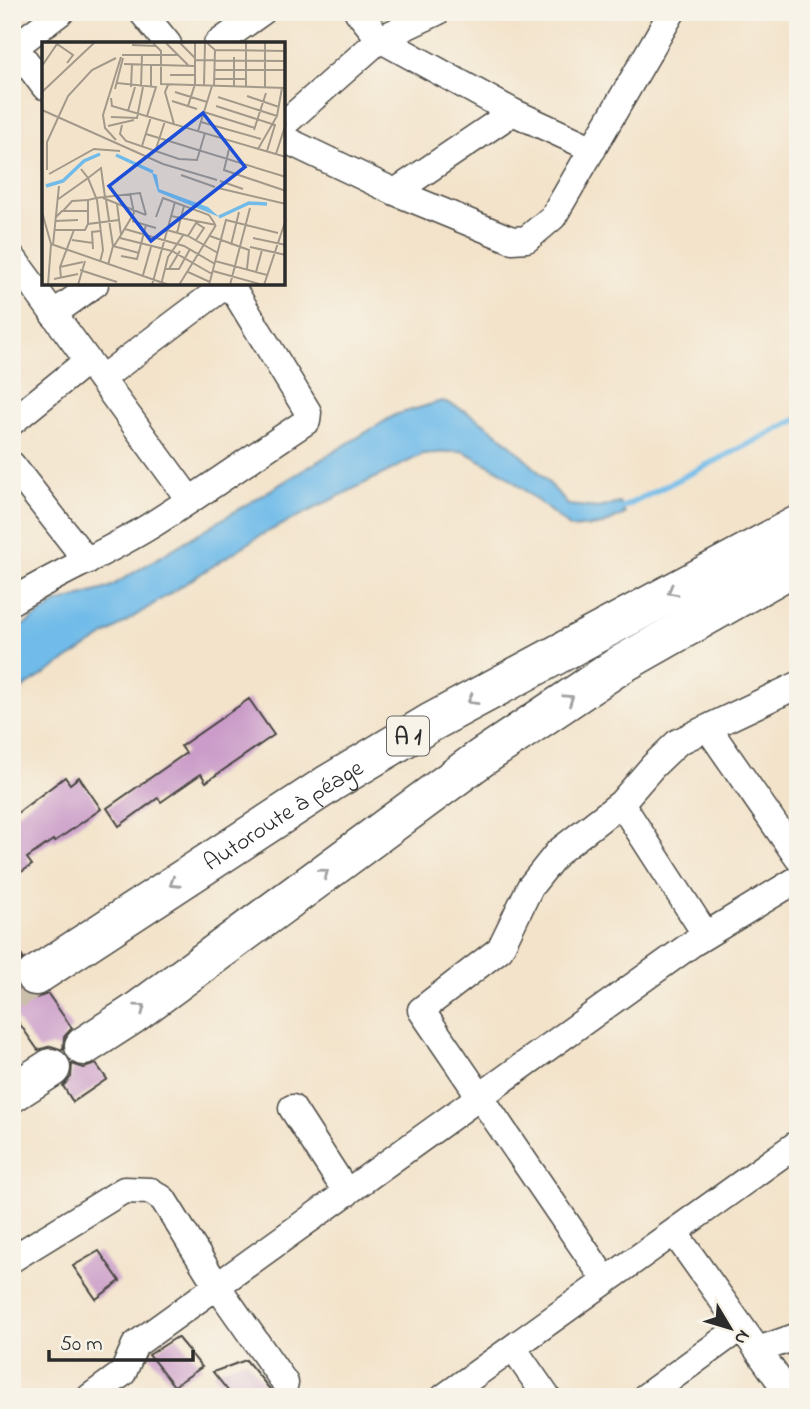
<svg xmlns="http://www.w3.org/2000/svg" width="810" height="1409" font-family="'Indie Flower',sans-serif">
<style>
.water{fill:#70bbe9;stroke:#4e738a;stroke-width:2}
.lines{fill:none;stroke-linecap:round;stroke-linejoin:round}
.stream{stroke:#70bbe9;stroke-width:6}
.building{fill:#cb9cc9}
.highway-tunnel{stroke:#cbbeaa;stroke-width:38;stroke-dasharray:38 19;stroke-linecap:butt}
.minor-casing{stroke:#494743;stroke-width:29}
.highway-casing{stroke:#494743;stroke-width:41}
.minor{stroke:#fff;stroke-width:26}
.highway{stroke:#fff;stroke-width:38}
.oneway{stroke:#a0a0a0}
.labels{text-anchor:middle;stroke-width:7;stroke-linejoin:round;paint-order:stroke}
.shield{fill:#f7f3e8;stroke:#686764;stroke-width:2}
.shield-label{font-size:23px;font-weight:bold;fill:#2b2b2b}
.street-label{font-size:24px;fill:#2b2b2b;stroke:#f7f3e8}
.inset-river{fill:none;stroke:#70bbe9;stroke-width:3.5}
.inset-road{fill:none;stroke:#a3998a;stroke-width:2}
.view{fill:#1d4ed8;fill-opacity:0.15;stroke:#1d4ed8;stroke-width:3.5}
.inset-edge{fill:none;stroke:#2b2b2b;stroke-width:3.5}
</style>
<rect width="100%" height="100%" fill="#f7f3e8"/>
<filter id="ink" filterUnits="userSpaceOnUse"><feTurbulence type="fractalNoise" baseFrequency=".0143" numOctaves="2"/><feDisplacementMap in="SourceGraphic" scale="14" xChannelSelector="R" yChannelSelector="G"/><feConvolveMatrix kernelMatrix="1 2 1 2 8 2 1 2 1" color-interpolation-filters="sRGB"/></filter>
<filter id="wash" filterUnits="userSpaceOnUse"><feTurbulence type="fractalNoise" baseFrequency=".00686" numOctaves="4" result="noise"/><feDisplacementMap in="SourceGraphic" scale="28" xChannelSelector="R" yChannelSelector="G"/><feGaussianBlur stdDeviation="1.57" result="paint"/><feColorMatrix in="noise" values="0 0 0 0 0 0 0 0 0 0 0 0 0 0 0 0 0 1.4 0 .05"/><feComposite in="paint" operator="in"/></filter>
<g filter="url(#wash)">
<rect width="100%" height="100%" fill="#f3e3ca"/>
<!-- water -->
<path class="water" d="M442,401c45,14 96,68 126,104l30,3 22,-5 5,11 -23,11 -31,3 -69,-56 -39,-21 -40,3 -162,81 -249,160v-62l45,-30 51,-15 287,-173z"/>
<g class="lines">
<!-- stream -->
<path class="stream" d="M622,508l176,-89"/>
</g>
<g id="blocks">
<!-- building -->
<path class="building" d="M249,699l25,36 -68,47 -5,-8 -40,28 -3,-4 -39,28 -12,-18 79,-55 -5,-7z
M65,777l5,7 9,-7 22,32 -47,33 -1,-2 -26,18 5,7 -20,13v-61z
M12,942l11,16 -7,8 -3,11 4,11 9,8 10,2 12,-4 24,34 -8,9 -1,13 -12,-4 -13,4 -26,-37z
M72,1064l12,4 12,-4 11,15 -34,23 -10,-16 8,-9z
M99,1251l21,30 -24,18 -23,-33z
M177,1337l25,30 -28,19 -25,-31z
M246,1360l26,32 6,5h-45l-20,-25z"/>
</g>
</g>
<g filter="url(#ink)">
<use href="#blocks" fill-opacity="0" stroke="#494743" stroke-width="2"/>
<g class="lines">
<!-- highway-tunnel -->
<path class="highway-tunnel" d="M12,992l23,-16"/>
<defs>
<path id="minor" d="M142,12l26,32
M358,12l22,27 133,73 80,37
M217,44l45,-32
M15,47l29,39
M12,49l49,-37
M284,124l96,-85 57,-27
M284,139l111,53 117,48 15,-1 26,-22 119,-205
M395,192l118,-80
M12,257l177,242
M53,314l42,-30
M101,379l126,-95
M12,422l75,-61
M12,465l75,96
M12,601c45,-28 93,-47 138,-75 53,-33 104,-70 157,-105l1,-9 -78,-128
M708,728l90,130
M621,803l85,132
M292,1108l55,85
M674,1232l117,165
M12,1259l112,-69 27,1 12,8 54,87 68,97
M606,1281l-185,-271 79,-61 30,-62 28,-35 63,-49 32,-37 25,-24 120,-57
M513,1348l34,49
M758,1350l40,-14
M90,1397l33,-24 12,-28 558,-402 105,-64
M444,1397l354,-254
M645,1397l96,-70"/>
<g id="highway">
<path id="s1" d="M35,976l295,-193 100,-60 368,-198"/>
<path d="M84,1046l48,-31 349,-257 139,-93 178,-101"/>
<path d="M12,1093l39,-25"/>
</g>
</defs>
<!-- minor casing -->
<use href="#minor" class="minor-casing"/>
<!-- highway casing -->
<use href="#highway" class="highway-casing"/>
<!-- minor -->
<use href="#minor" class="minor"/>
<!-- highway -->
<use href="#highway" class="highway"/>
</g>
<!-- one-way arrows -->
<defs><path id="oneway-chevron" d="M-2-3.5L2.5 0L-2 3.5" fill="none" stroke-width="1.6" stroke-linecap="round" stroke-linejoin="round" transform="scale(1.75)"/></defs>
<g class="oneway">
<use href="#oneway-chevron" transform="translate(672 591) rotate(151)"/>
<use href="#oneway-chevron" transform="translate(569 699) rotate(-34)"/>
<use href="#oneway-chevron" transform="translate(472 700) rotate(151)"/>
<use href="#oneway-chevron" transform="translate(324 873) rotate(-36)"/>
<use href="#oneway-chevron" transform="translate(174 883) rotate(147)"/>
<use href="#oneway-chevron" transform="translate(141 1008) rotate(-36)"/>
</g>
</g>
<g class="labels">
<!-- shield labels -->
<rect class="shield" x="387" y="716.5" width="42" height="39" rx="5"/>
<g class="shield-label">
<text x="408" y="744">A 1</text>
</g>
<!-- street labels -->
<g class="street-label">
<text dy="8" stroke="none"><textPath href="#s1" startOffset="296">Autoroute à péage</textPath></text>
</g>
</g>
<!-- overview -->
<g transform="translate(42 42)">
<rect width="243" height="243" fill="#f3e3ca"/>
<path d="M110,131l5,2 2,14 49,18 11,10 -61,-25z" fill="#70bbe9"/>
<path class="inset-river" d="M74,113l37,17M4,144l17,-5 21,-20 16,-7M177,175l30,-14 18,1"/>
<path class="inset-road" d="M111,1l8,8v33l125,4M124,1l22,22M138,1l15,15M165,1l8,7 71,1M90,3l24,1M80,13h56M153,18l91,1M82,22l71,2M109,23v22M0,24l15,-22 16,11 -6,8M172,28h72M128,33h25M172,37h32M75,41l39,4 -9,29M126,43l-3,7 9,32M162,43l1,-42M172,44l1,-36M89,45l1,-23M99,45l1,-32M192,45v-30M204,45v-44M223,46v-45M73,47l8,-31M0,50l52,-49M133,50l32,10M205,54l32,11M176,55l59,19M69,56l1,8 174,51M130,59l25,8M146,64l7,-22v-41M174,64l59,19 -8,26M0,68l121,54 54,16M86,69l7,-24M162,70l51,16M69,75l26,1 6,-31M159,80l60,17M80,83l-2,9 6,7 53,18 18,1 8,-27M66,84l26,-6M212,88l12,-37M156,89l14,-45M104,92l140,43M74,98l-11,-12 -2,-13 18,-58M100,104l9,-29M187,107l-5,21 62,21M216,107l19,-33 5,-28M113,110l10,-31M234,112l10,-31M5,128v-28l21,-46 24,-26 24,-12M7,132l45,-25 26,2M139,133l34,12M178,139l23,8M176,146l68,16M61,156l43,17M15,158l31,-22 -7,-9M64,158l7,46 -5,19M21,169l9,-10 16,-1M0,170l9,32 -3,41M129,174l45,9M14,175l6,-6h26M114,175l7,-19 46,17 6,9M13,179l23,-1M90,179l24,7M46,182v-24l8,-2 44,-5 6,22M83,187l59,17 31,18M13,188h30l3,-6 31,-4M125,188l21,6 30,17M135,191l7,-27M79,193l13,-22 -4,-20M146,194l8,-13 8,5 -8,12M168,194l39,14 -2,19M78,196l52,13 40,23M211,196l33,7M30,198l21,3M9,202l118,41M11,203l6,-59M189,203l8,-33M71,204l26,7M72,204l7,-11 -4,-31M208,205l36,8M51,207l-1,-17 8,-1M79,214l16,3 9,-34M173,219l52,14M58,220l3,-12 -6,-50 -9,-22 13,-10 4,29M18,225l14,-37M123,227h14l11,-20M127,227l11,-18M38,228l37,12M171,229l50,14M146,230l22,10M214,230l6,-22M101,233l8,-28M19,236l-1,-11 23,-5M12,237l24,-5M36,243l7,-24M110,243l23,-83M119,243l7,-28 16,-23M137,243l37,-60M167,243l17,-65 52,13M188,243l20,-77M222,243l22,-66"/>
<path class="view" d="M161,71l42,54 -94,74 -42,-55z"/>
<rect width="243" height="243" class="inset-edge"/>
</g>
<!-- margin -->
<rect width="810" height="1409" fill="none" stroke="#f7f3e8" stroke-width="42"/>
<!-- north arrow -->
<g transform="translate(730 1328) rotate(128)" stroke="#f7f3e8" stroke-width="5" paint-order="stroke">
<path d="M0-5L12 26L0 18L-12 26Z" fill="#2b2b2b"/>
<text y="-10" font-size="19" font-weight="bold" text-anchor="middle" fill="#2b2b2b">N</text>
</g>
<!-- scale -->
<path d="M49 1350v10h144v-10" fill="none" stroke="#2b2b2b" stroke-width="3.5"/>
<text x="60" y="1350" font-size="21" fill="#2b2b2b" stroke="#f7f3e8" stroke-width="5" paint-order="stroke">50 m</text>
</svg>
